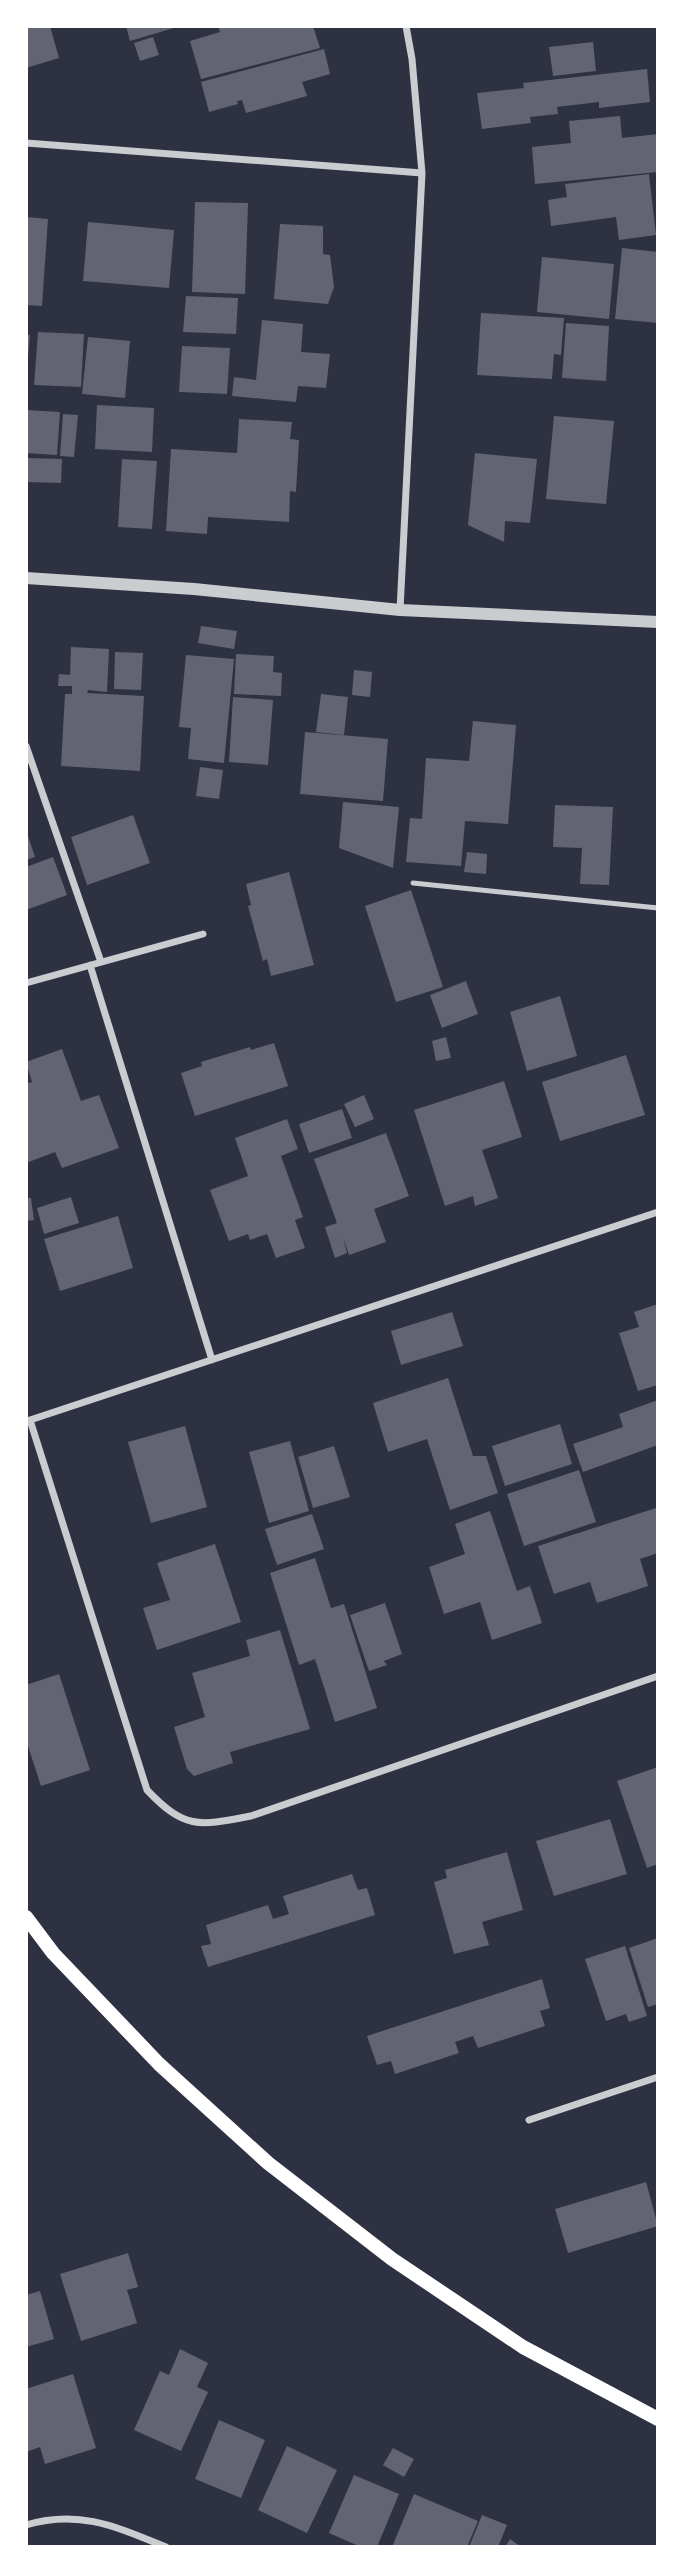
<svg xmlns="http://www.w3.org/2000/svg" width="684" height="2573" font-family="Quicksand,sans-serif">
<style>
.building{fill:#626471}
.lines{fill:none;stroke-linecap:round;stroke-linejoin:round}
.service{stroke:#caccd0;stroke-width:5}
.minor{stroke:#caccd0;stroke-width:7}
.tertiary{stroke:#caccd0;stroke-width:12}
.secondary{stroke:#fff;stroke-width:14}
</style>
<rect width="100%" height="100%" fill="#2d3142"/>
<!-- building -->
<path class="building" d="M26,26h24l9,32 -33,10z
M126,26h51v1l-47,14z
M218,26h95l7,22 -119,31 -11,-38 30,-9z
M153,37l6,18 -19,6 -6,-18z
M593,42l3,29 -43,5 -4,-29z
M324,49l6,25 -28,8 5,14 -61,17 -4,-13 -5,1 1,3 -29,8 -8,-30z
M647,69l3,33 -51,6v-6l-42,5 1,7 -28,3 1,6 -49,6 -5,-36 47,-5 -1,-5z
M620,116l2,22 36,-4v38l-123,12 -3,-37 39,-4 -2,-22z
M649,174l7,61 -37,5 -3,-23 -65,9 -3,-26 19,-3 -2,-13z
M195,202l53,1 -3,91 -53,-2z
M26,217l22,2 -6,87 -16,-1z
M88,222l86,8 -5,58 -86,-7z
M280,224l43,2v28l7,1 4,32 -6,17 -54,-5z
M622,248l36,4v71l-43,-4z
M542,257l72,7 -5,55 -72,-7z
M186,296l52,2 -2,36 -53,-2z
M481,313l83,5 -3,37 -7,-1 -2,25 -75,-4z
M262,320l41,4 -2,28 29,2 -4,34 -28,-2 -2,16 -64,-6 2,-19 22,3z
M566,323l43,3 -3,55 -44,-3z
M38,332l46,2 -3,53 -47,-2z
M26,334l4,1 -2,22h-2z
M88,337l42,4 -5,57 -43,-4z
M182,346l48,2 -3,46 -48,-2z
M97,405l57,3 -2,44 -57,-3z
M26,410l34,2 -3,43 -31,-2z
M63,414l15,1 -4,42 -14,-1z
M554,416l60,5 -8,83 -60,-5z
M239,419l53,3 -2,17 9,1 -3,52 -6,-1 -1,31 -81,-5 -1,17 -41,-3 5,-82 66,4z
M475,453l62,6 -7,64 -25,-2 -1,21 -36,-17z
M28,458l34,1 -1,24 -34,-1z
M122,459l35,2 -5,68 -34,-2z
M201,626l36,5 -3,18 -36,-6z
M71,647l38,2 -2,43 -19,-2 -1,4h-15v-8h-14l1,-12 11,1z
M115,652l28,1 -2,37 -27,-1z
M236,654l38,2 -1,16 9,1 -1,23 -47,-2z
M186,655l48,4 -10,104 -36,-4 3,-31 -12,-1z
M354,670l18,2 -2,25 -18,-2z
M88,693l56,3 -4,75 -79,-5 4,-72z
M321,694l27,3 -4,38 -28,-3z
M233,697l40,3 -5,65 -39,-3z
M473,721l43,4 -8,99 -43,-3 -4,45 -55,-4 4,-44 12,1 4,-61 43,3z
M305,732l83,7 -5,62 -83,-7z
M200,767l23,3 -4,29 -23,-3z
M343,802l56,5 -6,61 -54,-20z
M555,805l58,2 -4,78 -29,-1 2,-36 -29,-1z
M133,815l17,48 -63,22 -16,-48z
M26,830l9,27 -9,3z
M467,852l20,2 -1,20 -22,-2z
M53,857l14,38 -41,15v-43z
M289,872l25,93 -43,11 -4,-17 -4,2 -15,-55 3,-1 -5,-21z
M411,890l32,97 -47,15 -31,-96z
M466,981l12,33 -36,14 -12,-33z
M560,996l17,60 -50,15 -17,-59z
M446,1037l5,21 -15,3 -4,-20z
M274,1043l14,43 -93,30 -14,-43 21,-7 -1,-4 49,-15 1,3z
M62,1049l19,52 18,-6 20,53 -57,20 -7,-16 -29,11v-79l6,-2 -6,-20z
M626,1055l19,60 -85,26 -18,-59z
M504,1081l18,56 -40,13 16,48 -23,8 -2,-10 -28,10 -31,-96z
M364,1095l10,24 -19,8 -11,-23z
M342,1109l10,29 -43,15 -10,-29z
M287,1119l11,30 -17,7 22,61 -8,3 10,28 -29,10 -9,-24 -17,6 -2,-6 -19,7 -19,-51 38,-14 -13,-38z
M386,1133l23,63 -35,13 12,33 -37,13 -6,-18 4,16 -12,5 -10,-31 12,-4 -23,-64z
M71,1197l8,26 -35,11 -7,-26z
M26,1198h5l3,22 -8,1z
M118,1216l15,52 -73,23 -16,-52z
M658,1304v81l-20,6 -19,-58 20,-6 -5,-15z
M452,1312l11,34 -62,19 -10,-34z
M448,1378l25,78h13l12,37 -48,17 -23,-71 -39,13 -15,-49z
M658,1400v45l-75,27 -10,-28 50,-17 -4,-13z
M560,1424l12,40 -67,22 -13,-40z
M185,1426l22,81 -56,16 -23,-81z
M290,1441l19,70 -40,12 -20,-71z
M334,1446l16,51 -37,11 -15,-51z
M579,1470l17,52 -72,24 -17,-52z
M656,1508l2,45 -18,6 8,27 -51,17 -7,-21 -36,12 -16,-48z
M490,1511l27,80 13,-5 12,37 -50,17 -12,-38 -36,12 -15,-47 36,-13 -10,-30z
M312,1514l12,35 -47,16 -12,-36z
M215,1544l26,78 -84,28 -14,-42 27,-8 -13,-37z
M315,1558l16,50 13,-4 33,104 -42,14 -20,-63 -16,6 -29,-92z
M385,1603l17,51 -18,7 3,4 -18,6 -19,-56z
M280,1630l30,99 -80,23 3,11 -39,13 -7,-7 -13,-42 31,-10 -13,-44 58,-17 -4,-16z
M59,1674l31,96 -49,16 -15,-46v-55z
M658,1767v97l-11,4 -30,-87z
M610,1819l17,55 -73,22 -18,-55z
M507,1852l16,58 -41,12 7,23 -35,9 -20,-72 13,-4 -2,-8z
M352,1874l6,16 9,-2 8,27 -167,52 -7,-21 10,-2 -5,-19 62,-20 5,14 16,-5 -6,-18z
M658,1938v66l-10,3 -19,-59z
M625,1946l22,70 -18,6 -3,-8 -20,7 -21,-62z
M542,1979l8,29 -10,3 5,15 -67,22 -5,-12 -18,6 4,11 -64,21 -4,-13 -14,4 -10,-29z
M646,2182l12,44 -90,27 -13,-44z
M128,2253l10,34 -11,3 10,33 -56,18 -21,-67z
M40,2291l14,48 -28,8v-52z
M180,2349l28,14 -11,24 11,5 -27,59 -47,-21 26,-59 9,4z
M73,2374l23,74 -51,16 -5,-17 -14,5v-63z
M219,2420l46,20 -24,58 -46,-19z
M287,2446l50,24 -30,63 -49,-23z
M393,2448l21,11 -10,18 -21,-12z
M354,2475l45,19 -22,53h-16l-32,-14z
M414,2494l64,27 -11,26h-75z
M482,2515l25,10 -9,22h-29z
M510,2539l11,8h-16z"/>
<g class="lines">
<!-- service -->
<path class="service" d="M413,883l245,25"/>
<!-- minor -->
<path class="minor" d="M26,143l396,30
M400,610l22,-437 -10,-114 -6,-33
M26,746l75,216
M90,965l122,395
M26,983l177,-49
M30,1420l117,370c38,40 52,36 104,26l407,-140
M27,1421l631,-209
M529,2120l129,-43
M26,2525c53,-16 91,2 140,22"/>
<!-- tertiary -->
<path class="tertiary" d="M26,578l168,11 206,21 258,12"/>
<!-- secondary -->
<path class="secondary" d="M26,1917l27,36 106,111 109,99 124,96 131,88 135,72"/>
</g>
<!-- border -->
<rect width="684" height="2573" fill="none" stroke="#ffffff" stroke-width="56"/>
</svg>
